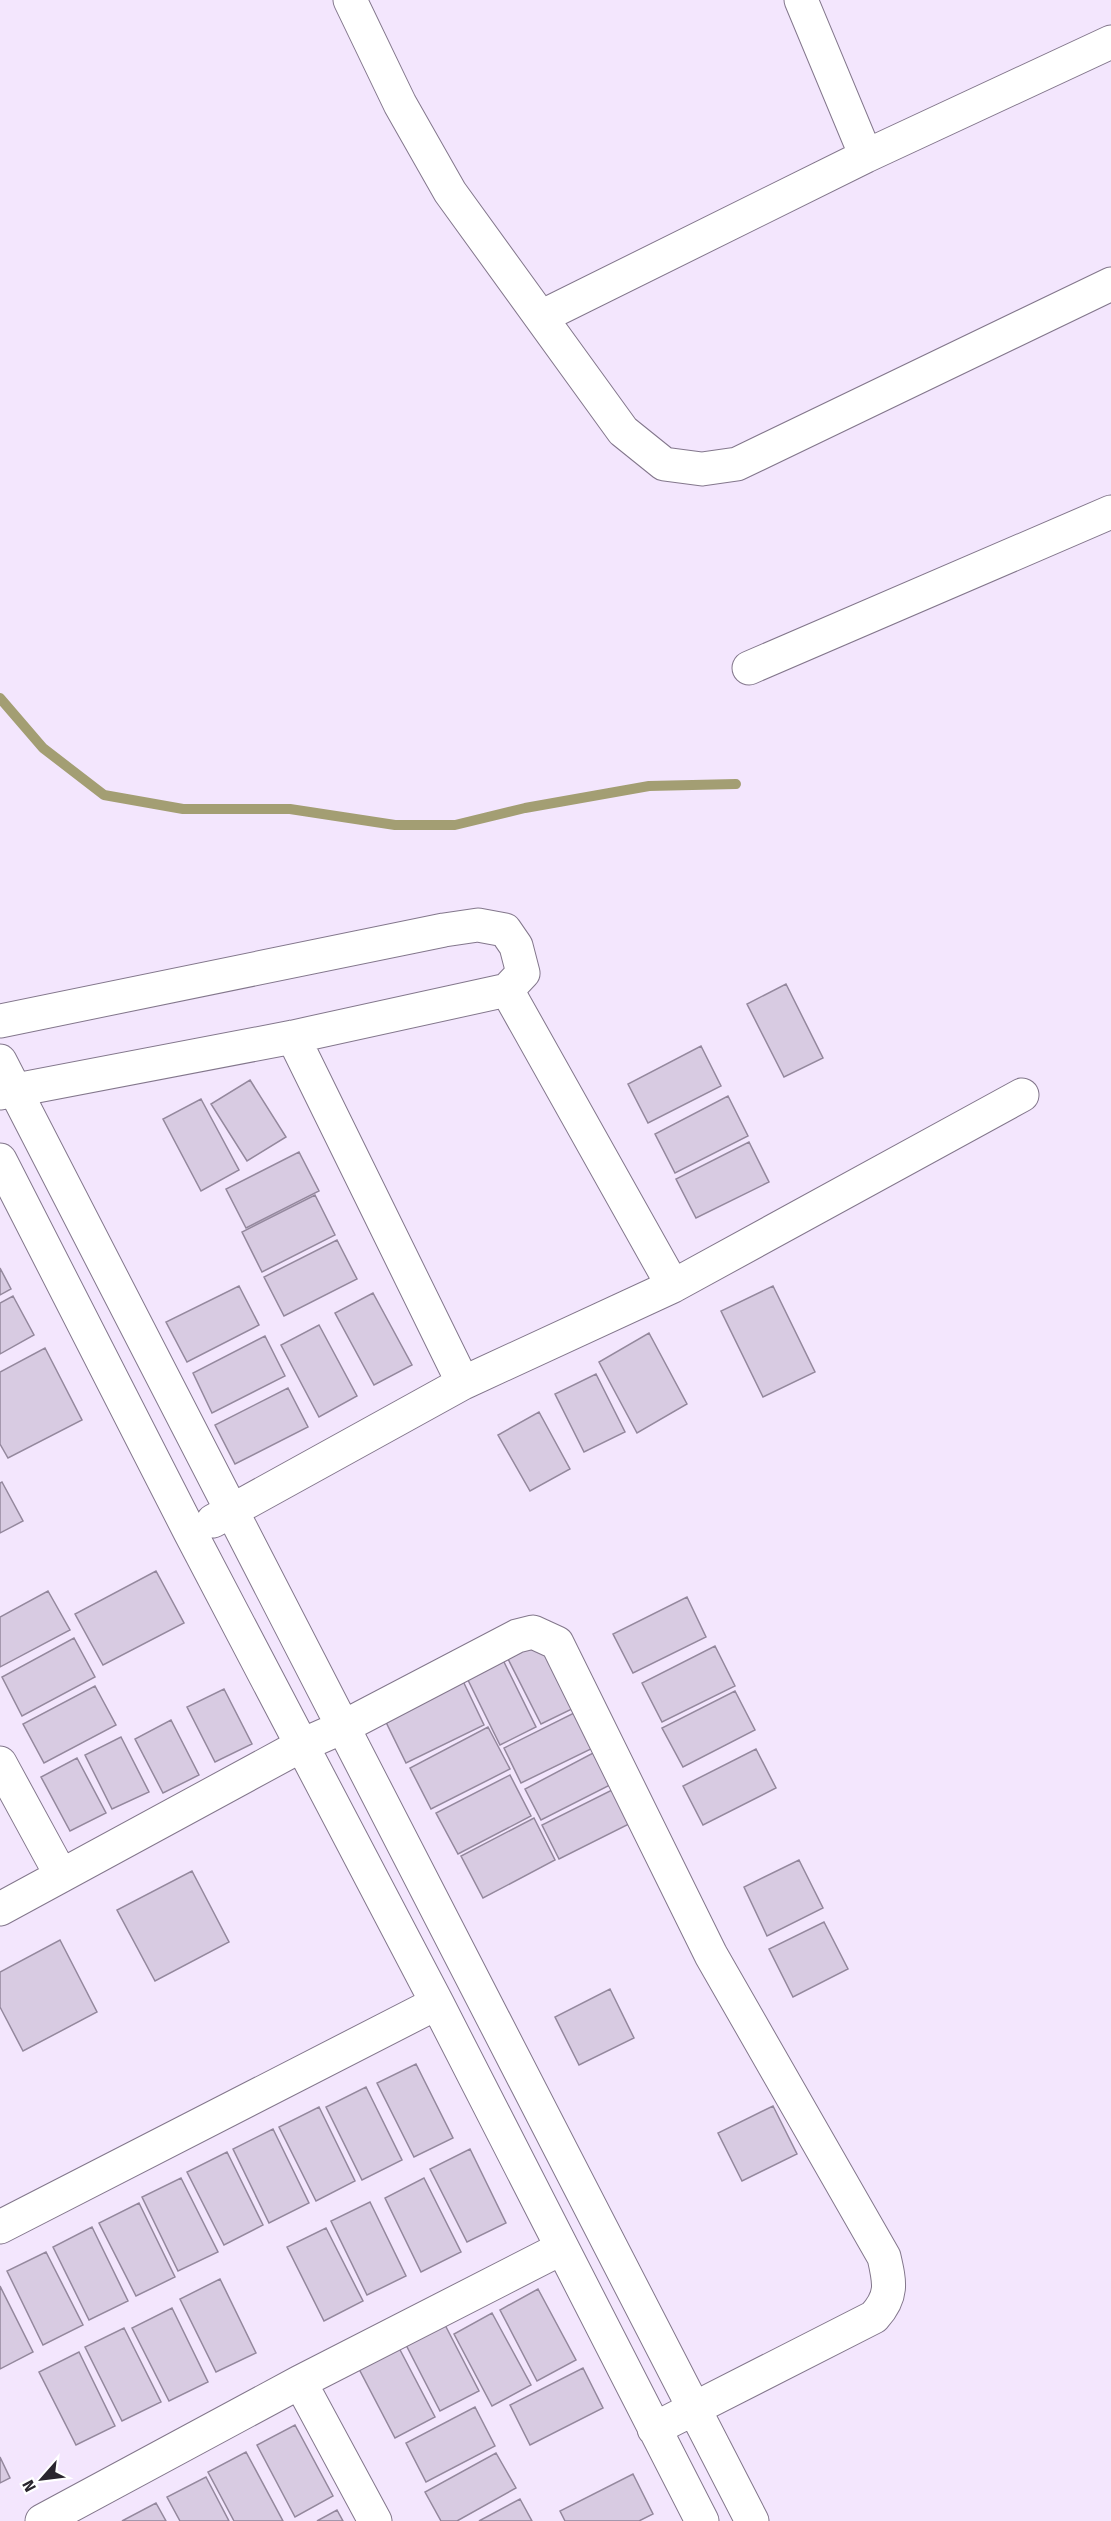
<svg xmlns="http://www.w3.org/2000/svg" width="1111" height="2521" font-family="'Fira Sans',sans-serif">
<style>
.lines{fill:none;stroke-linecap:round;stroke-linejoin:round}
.stream{stroke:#a39e73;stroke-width:10}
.building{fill:#d8cbe2;stroke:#94889d;stroke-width:1.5}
.minor-casing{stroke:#83778c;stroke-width:35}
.minor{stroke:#fff;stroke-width:33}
</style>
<rect width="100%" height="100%" fill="#f3e6fd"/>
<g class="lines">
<!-- stream -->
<path class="stream" d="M0,698l43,50 61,47 79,14h107l105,16h60l70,-17 124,-22 87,-2"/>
</g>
<!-- building -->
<path class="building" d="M786,984l37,74 -39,19 -37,-73z
M701,1046l20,40 -73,37 -20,-39z
M250,1080l36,57 -39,24 -36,-57z
M728,1096l20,40 -73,37 -20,-39z
M201,1099l38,71 -38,21 -38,-72z
M749,1142l20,40 -73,36 -20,-39z
M299,1152l20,39 -73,37 -20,-39z
M315,1195l20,40 -73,37 -20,-40z
M337,1240l20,39 -73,37 -20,-39z
M0,1268l11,21 -11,6z
M239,1286l20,39 -72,37 -21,-40z
M773,1286l42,86 -52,25 -42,-86z
M373,1293l39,72 -38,20 -39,-72z
M13,1296l21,39 -34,19v-51z
M319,1325l38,71 -38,21 -38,-72z
M649,1333l38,71 -50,29 -38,-71z
M265,1336l20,40 -73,37 -19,-40z
M45,1348l37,72 -74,38 -8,-14v-72z
M596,1374l29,58 -41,20 -29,-58z
M288,1388l20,39 -73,37 -20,-39z
M539,1412l31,57 -40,22 -32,-56z
M2,1482l21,39 -23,12v-50z
M156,1571l28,52 -81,42 -28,-51z
M48,1591l22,39 -70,37v-50z
M687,1597l19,40 -73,36 -20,-39z
M74,1638l21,39 -73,39 -20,-39z
M539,1641l35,67 -33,16 -34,-67z
M715,1646l20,40 -73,36 -20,-39z
M503,1660l33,67 -36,18 -33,-67z
M462,1679l22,46 -78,38 -23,-47z
M95,1686l21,39 -72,38 -21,-39z
M224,1689l28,55 -37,18 -28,-55z
M735,1691l20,39 -72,37 -21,-39z
M576,1712l17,36 -72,35 -17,-35z
M171,1720l28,55 -36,18 -28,-54z
M488,1727l22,42 -79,40 -21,-41z
M121,1737l28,55 -37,17 -27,-54z
M756,1749l20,39 -73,37 -20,-39z
M595,1752l17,32 -71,36 -16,-31z
M77,1758l29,55 -36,18 -29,-54z
M510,1775l21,41 -73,38 -22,-41z
M614,1789l17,34 -72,36 -17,-34z
M534,1818l21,42 -72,38 -22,-42z
M799,1860l24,48 -56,28 -23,-49z
M192,1871l37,71 -74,39 -38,-71z
M824,1922l24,47 -55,28 -24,-48z
M60,1940l37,72 -74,39 -23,-44v-35z
M610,1989l24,49 -55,27 -24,-48z
M416,2064l37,74 -39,19 -37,-74z
M366,2087l36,73 -40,20 -36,-73z
M773,2106l24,48 -55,27 -24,-48z
M319,2107l36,74 -39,20 -37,-74z
M273,2129l36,74 -40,20 -36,-74z
M470,2149l36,74 -39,19 -37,-73z
M227,2152l36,73 -39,20 -37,-73z
M181,2178l37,74 -40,19 -36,-74z
M424,2178l37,74 -40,20 -36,-74z
M370,2202l36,74 -39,19 -36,-74z
M139,2203l36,74 -39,19 -37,-73z
M92,2227l36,74 -39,19 -36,-73z
M326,2228l37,73 -39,20 -37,-74z
M46,2252l37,73 -40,20 -36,-74z
M220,2279l36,74 -40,19 -36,-73z
M0,2286l33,66 -33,17z
M538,2289l38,71 -39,21 -37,-71z
M172,2308l36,74 -39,19 -37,-73z
M492,2313l39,72 -39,21 -38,-72z
M443,2321l36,70 -39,20 -36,-70z
M124,2328l37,74 -39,19 -37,-74z
M398,2346l37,71 -40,21 -37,-71z
M79,2352l36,74 -39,19 -37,-73z
M583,2368l20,40 -73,37 -20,-40z
M475,2407l20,39 -69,36 -20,-39z
M295,2425l38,71 -38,21 -38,-72z
M246,2452l37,69h-49l-26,-49z
M496,2453l20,35 -59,33h-16l-16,-29z
M0,2457l10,21 -10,5z
M633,2474l20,40 -14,7h-74l-5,-10z
M206,2477l23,44h-49l-13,-24z
M520,2499l12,22h-53z
M156,2503l10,18h-44z
M337,2510l6,11h-26z"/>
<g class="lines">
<defs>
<path id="minor" d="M350,0l50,104 50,88 173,239 41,33 38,5 35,-5 374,-180
M801,0l65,156
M541,317l325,-161 245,-114
M749,668l362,-156
M507,990l166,296
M0,1021l444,-91 34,-5 27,5 11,16 7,27 -16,17 -214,47 -293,56
M293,1037l170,346
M0,1061l752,1460
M0,1160l190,372 247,471 265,518
M213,1521l250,-138 210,-97 349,-191
M0,1763l61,112
M0,1909l302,-164 41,-18 174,-91 16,-4 24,11 154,312 173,302c6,26 9,39 -10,60l-220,112
M0,2227l437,-224
M300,2382l75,139
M42,2521l258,-139 262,-134"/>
</defs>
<!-- minor casing -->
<use href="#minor" class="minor-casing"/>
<!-- minor -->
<use href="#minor" class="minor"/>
</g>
<!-- north arrow -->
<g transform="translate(42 2479) rotate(242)" stroke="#ffffff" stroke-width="4.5" paint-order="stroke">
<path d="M0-4.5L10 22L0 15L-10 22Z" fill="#2a252e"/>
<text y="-9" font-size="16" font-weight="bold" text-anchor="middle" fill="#2a252e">N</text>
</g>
</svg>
